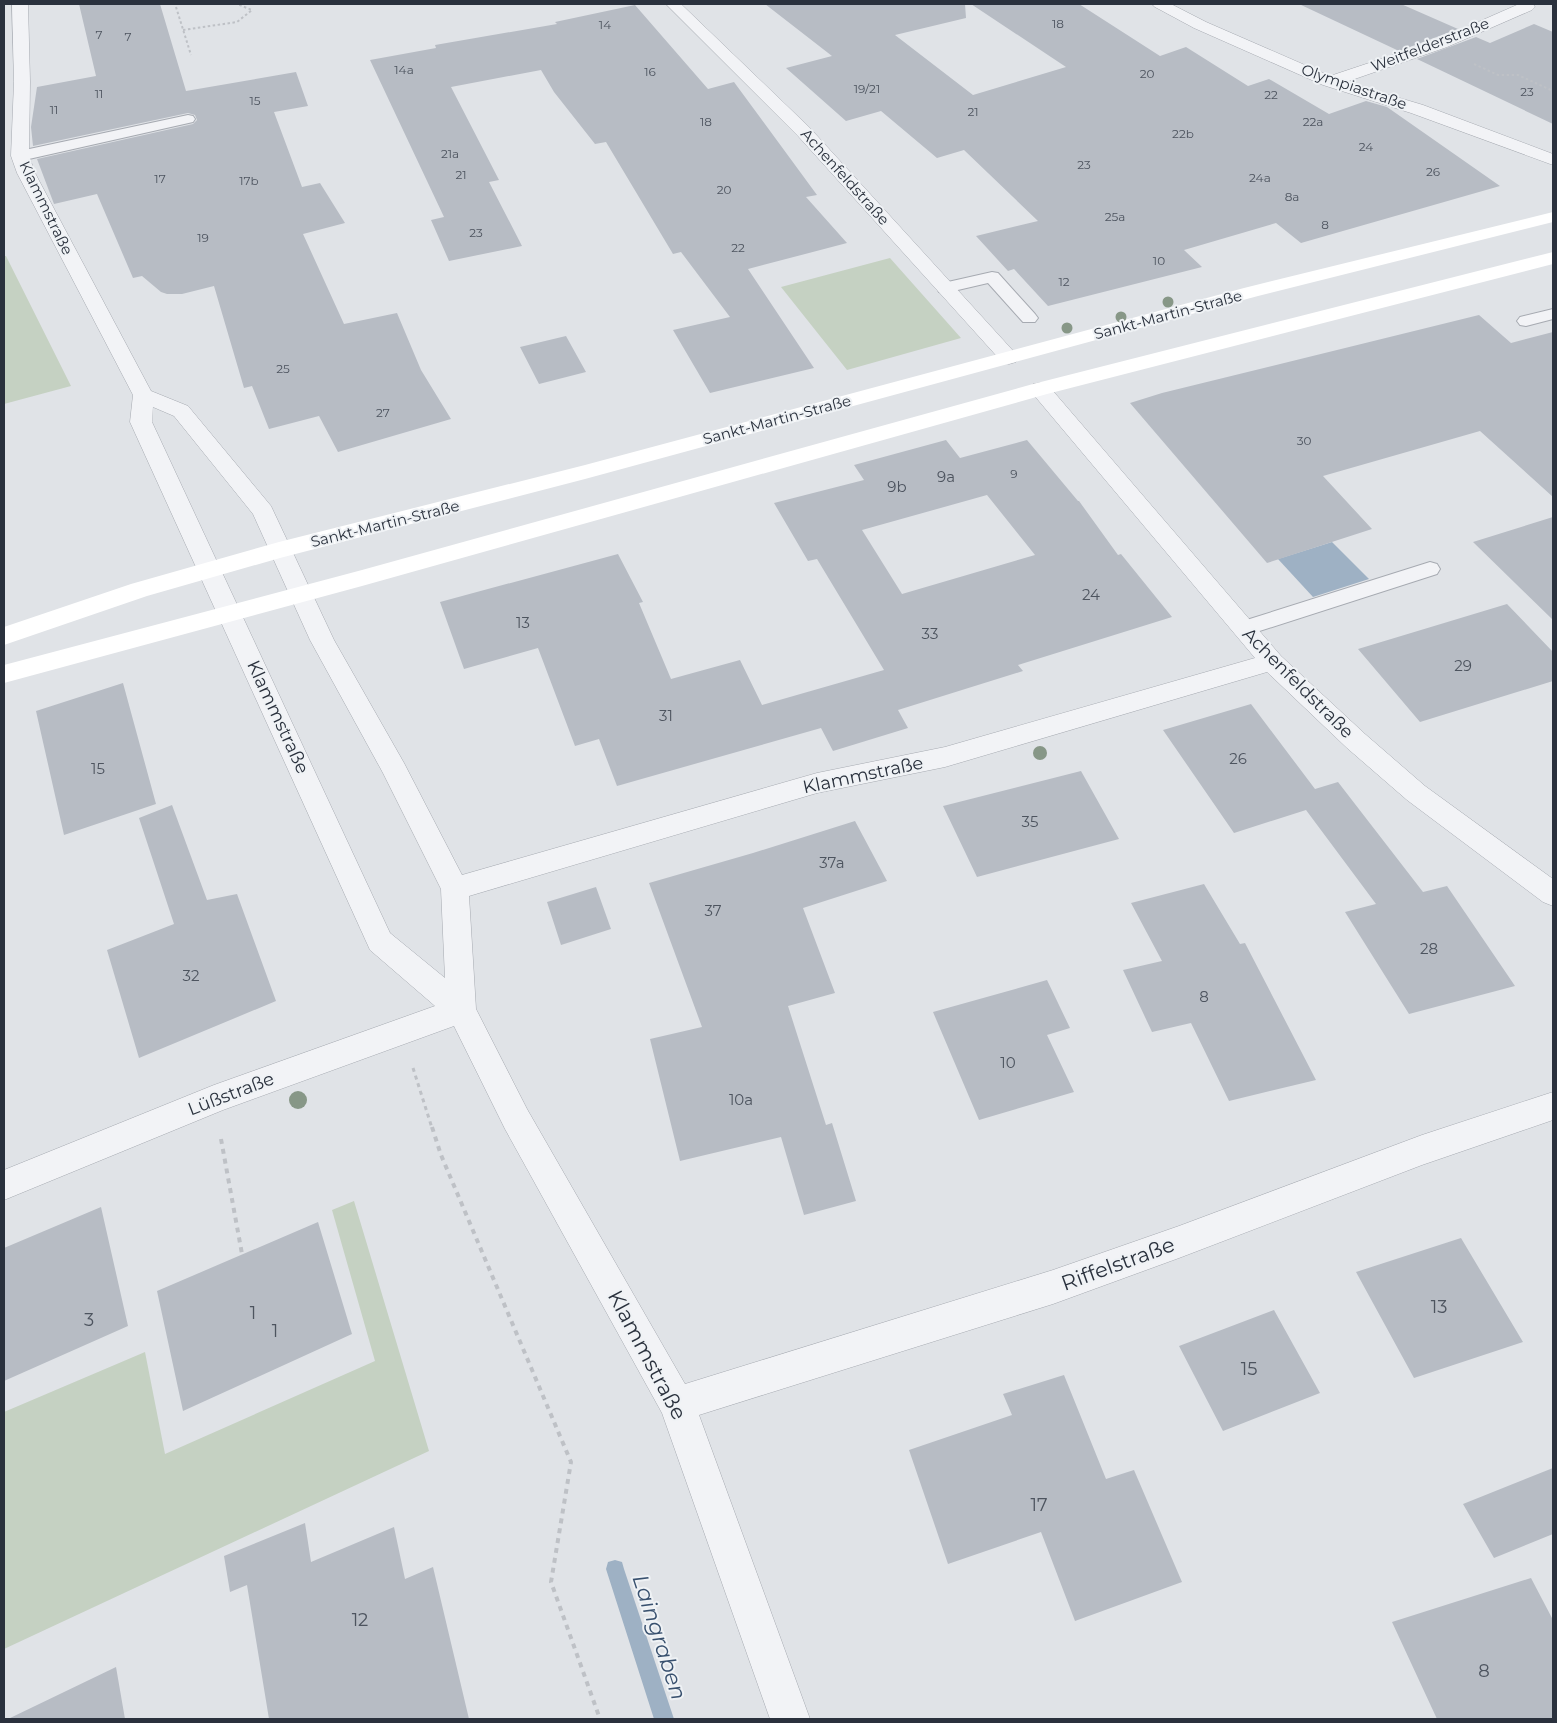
<svg xmlns="http://www.w3.org/2000/svg" width="1557" height="1723" font-family="Montserrat,sans-serif">
<style>
.green{fill:#c5d1c2}
.water{fill:#9eb1c4}
.lines{fill:none;stroke-linecap:round;stroke-linejoin:round}
.stream{fill:#9eb1c4;fill-rule:evenodd}
.building{fill:#b7bcc4;fill-rule:evenodd}
.service-casing{stroke:#a6aab1;stroke-width:2}
.minor-casing{stroke:#a6aab1;stroke-width:1}
.path-far2{stroke:#bec1c6;stroke-width:2;stroke-dasharray:2.5 2.5;stroke-linecap:butt}
.path-far1{stroke:#bec1c6;stroke-width:3;stroke-dasharray:4 4;stroke-linecap:butt}
.path{stroke:#bec1c6;stroke-width:4;stroke-dasharray:5 5;stroke-linecap:butt}
.service{fill:#f2f3f6;fill-rule:evenodd}
.minor{fill:#f2f3f6;fill-rule:evenodd}
.secondary{fill:#fff;fill-rule:evenodd}
.tree{fill:#879787}
.labels{text-anchor:middle;stroke-width:4;stroke-linejoin:round;paint-order:stroke}
.far-number-label{font-size:12px;fill:#4d545f}
.far-street-label{font-size:15px;fill:#2a313d;stroke:#eff2f5}
.number-label{font-size:15px;fill:#4d545f}
.street-label{font-size:18px;fill:#2a313d;stroke:#eff2f5}
.near-number-label{font-size:18px;fill:#4d545f}
.near-street-label{font-size:21px;fill:#2a313d;stroke:#eff2f5}
.near-water-label{font-size:22px;font-style:italic;fill:#38506e;stroke:#eff2f5}
</style>
<rect width="100%" height="100%" fill="#e0e3e7"/>
<!-- green -->
<path class="green" d="M4,256h2l65,130 -67,18z
M890,258l71,80 -114,32 -66,-83z
M354,1201l75,250 -425,198v-237l141,-60 20,102 210,-93 -43,-151z"/>
<!-- water -->
<path class="water" d="M1332,542l37,37 -56,18 -35,-38z"/>
<g class="lines">
<!-- stream -->
<path class="stream" d="M615,1560l7,2 2,7 50,150h-20l-48,-150 2,-7z"/>
</g>
<!-- building -->
<path class="building" d="M79,4h81l26,87 110,-19 12,34 -34,6 28,75 18,-4 25,40 -42,11 41,90 53,-11 24,57 30,49 -113,33 -19,-36 -50,13 -17,-43 -8,2 -30,-102 -32,8h-15l-6,-2 -19,-16 -9,2 -36,-84 -43,10 -17,-45 156,-35 4,-4 -2,-5 -7,-2 -155,33 -2,-19 6,-40 59,-11z
M765,4h200l1,14 -71,17 78,60 93,-28 -95,-63h108l81,52 26,-9 62,39 21,-7 60,35 37,-13 21,6 113,79 -199,57 -25,-20 -92,27 18,17 -154,39 -34,-37 -6,2 -32,-35 62,-15 -74,-71 -27,8 -56,-47 -35,10 -60,-53 46,-12z
M1299,4h102l57,25 -59,22z
M635,5l73,84 26,-7 83,113 -11,2 41,46 -99,26 66,99 -104,25 -37,-63 57,-13 -49,-65 -8,2 -67,-112 -11,2 -41,-52 -13,-22 -90,17 48,93 -10,2 33,64 -73,15 -18,-41 13,-3 -74,-157 66,-12 -1,-3 122,-21 -2,-2z
M1534,24l19,8v92l-136,-65 59,-22 14,6z
M1479,315l32,28 42,-11v165l-73,-66 -157,45 49,53 -105,34 -137,-160 32,-10z
M566,336l20,36 -47,12 -19,-37z
M946,440l14,18 67,-18 51,61h1l39,54 3,-1 51,63 -154,48 5,6 -125,39 10,18 -75,23 -12,-23 -204,58 -18,-47 -24,7 -37,-98 -74,21 -24,-67 178,-48 25,48 -4,1 32,76 69,-19 22,45 122,-35 -67,-111 -9,2 -34,-58 90,-23 -10,-15zM987,495l48,60 -133,39 -40,-64z
M1553,517v103l-80,-78z
M1507,604l46,48v29l-133,41 -62,-73z
M123,683l33,121 -92,31 -28,-124z
M1251,704l64,85 23,-7 85,110 24,-6 68,100 -106,28 -64,-102 31,-8 -70,-94 -72,23 -71,-103z
M1081,771l38,68 -142,38 -34,-71z
M172,805l35,95 30,-6 39,107 -137,57 -32,-108 67,-26 -35,-106z
M855,821l32,60 -84,27 32,85 -47,13 38,119 6,-2 24,78 -52,14 -23,-78 -101,24 -30,-122 52,-12 -53,-144 104,-30z
M1204,884l36,60 5,-1 71,137 -87,21 -38,-78 -39,9 -29,-62 39,-9 -31,-58z
M596,887l15,42 -50,16 -14,-43z
M1047,980l23,48 -23,7 27,57 -95,28 -46,-108z
M101,1207l27,119 -124,55v-133z
M318,1222l34,112 -169,77 -26,-120z
M1461,1238l62,104 -109,36 -58,-106z
M1274,1310l46,83 -97,38 -44,-85z
M1064,1375l42,104 28,-9 48,112 -107,39 -34,-89 -93,32 -39,-114 103,-35 -9,-21z
M1553,1468v66l-59,24 -31,-54z
M305,1523l6,39 83,-35 11,52 28,-12 36,152h-200l-22,-134 -17,7 -6,-36z
M1531,1578l22,42v99h-116l-45,-97z
M116,1667l9,52h-117z"/>
<g class="lines">
<defs>
<path id="service" d="M188,115l5,1 2,3 -2,3 -173,39 -5,-2 -3,-3 3,-3 5,-2z
M992,272l6,1 37,41 3,4 -3,4h-12l-35,-39 -43,10 -6,-1 -2,-4 2,-4z
M1553,309v10l-27,7 -6,-1 -3,-4 3,-4z
M1430,562l7,2 3,5 -3,5 -193,62 -7,-3 -3,-5 3,-5z"/>
<path id="minor" d="M12,4h16l2,78 -1,74 6,17 116,218 37,15 83,100 63,134 70,123 58,112 355,-102 128,-26 310,-89 -222,-264 -3,-5 3,-5 7,-1 7,1 234,272 84,78 60,52 128,93v27l-10,-4 -136,-102 -60,-52 -80,-76 -322,95 -128,26 -348,103 7,113 51,100 158,275 368,-114 126,-44 243,-91 131,-43v28l-131,45 -243,93 -126,46 -354,111 111,304h-40l-108,-306 -157,-284 -51,-103 -231,84 -219,90v-30l210,-85 221,-79 -65,-56 -240,-528 3,-27 -116,-222 -6,-17 3,-74zM153,407l21,9 79,98 57,126 73,133 58,116 4,89 -55,-45 -238,-511z
M666,4h15l129,124 206,226 3,4 -3,4 -7,2 -7,-2 -204,-226z
M1152,4h19l35,18 124,54 105,-35 84,-37h14l2,3 -3,3 -85,37 -101,35 77,23 130,49v11l-142,-52 -88,-28 -129,-57 -39,-21z"/>
</defs>
<!-- service casing -->
<use href="#service" class="service-casing"/>
<!-- minor casing -->
<use href="#minor" class="minor-casing"/>
<!-- path-far2 -->
<path class="path-far2" d="M176,7l15,48
M183,30l54,-8 15,-12 -15,-6
M1474,64l24,11h20l35,16"/>
<!-- path-far1 -->
<path class="path-far1" d="M413,1068l19,60"/>
<!-- path -->
<path class="path" d="M432,1127l9,28 130,307 -20,120 49,137
M221,1139l21,115"/>
<!-- service -->
<use href="#service" class="service"/>
<!-- minor -->
<use href="#minor" class="minor"/>
<!-- secondary -->
<path class="secondary" d="M1553,212v10l-295,74 -673,183 -305,79 -133,38 -143,49v-18l127,-43 148,-42 306,-77 659,-177z
M1553,252v12l-506,130 -685,192 -358,97v-18l358,-95 671,-186z"/>
</g>
<!-- trees -->
<g class="tree">
<circle cx="1168" cy="302" r="5.5"/>
<circle cx="1121" cy="317" r="5.5"/>
<circle cx="1067" cy="328" r="5.5"/>
<circle cx="1040" cy="753" r="7"/>
<circle cx="298" cy="1100" r="9"/>
</g>
<g class="labels">
<!-- far-number labels -->
<g class="far-number-label">
<text x="1058" y="28">18</text>
<text x="605" y="29">14</text>
<text x="99" y="39">7</text>
<text x="128" y="41">7</text>
<text x="404" y="74">14a</text>
<text x="650" y="76">16</text>
<text x="1147" y="78">20</text>
<text x="867" y="93">19/21</text>
<text x="1527" y="96">23</text>
<text x="99" y="98">11</text>
<text x="1271" y="99">22</text>
<text x="255" y="105">15</text>
<text x="54" y="114">11</text>
<text x="973" y="116">21</text>
<text x="706" y="126">18</text>
<text x="1313" y="126">22a</text>
<text x="1183" y="138">22b</text>
<text x="1366" y="151">24</text>
<text x="450" y="158">21a</text>
<text x="1084" y="169">23</text>
<text x="1433" y="176">26</text>
<text x="461" y="179">21</text>
<text x="1260" y="182">24a</text>
<text x="160" y="183">17</text>
<text x="249" y="185">17b</text>
<text x="724" y="194">20</text>
<text x="1292" y="201">8a</text>
<text x="1115" y="221">25a</text>
<text x="1325" y="229">8</text>
<text x="476" y="237">23</text>
<text x="203" y="242">19</text>
<text x="738" y="252">22</text>
<text x="1159" y="265">10</text>
<text x="1064" y="286">12</text>
<text x="283" y="373">25</text>
<text x="383" y="417">27</text>
<text x="1304" y="445">30</text>
<text x="1014" y="478">9</text>
</g>
<!-- far-street labels -->
<g class="far-street-label">
<text transform="translate(1430 45) rotate(-21)" y="5">Weitfelderstraße</text>
<text transform="translate(1354 87) rotate(19)" y="5">Olympiastraße</text>
<text transform="translate(845 177) rotate(48)" y="5">Achenfeldstraße</text>
<text transform="translate(46 208) rotate(64)" y="5">Klammstraße</text>
<text transform="translate(1168 315) rotate(-15)" y="5">Sankt-Martin-Straße</text>
<text transform="translate(777 420) rotate(-15)" y="5">Sankt-Martin-Straße</text>
<text transform="translate(385 524) rotate(-14)" y="5">Sankt-Martin-Straße</text>
</g>
<!-- number labels -->
<g class="number-label">
<text x="946" y="482">9a</text>
<text x="897" y="492">9b</text>
<text x="1091" y="600">24</text>
<text x="523" y="628">13</text>
<text x="930" y="639">33</text>
<text x="1463" y="671">29</text>
<text x="666" y="721">31</text>
<text x="1238" y="764">26</text>
<text x="98" y="774">15</text>
<text x="1030" y="827">35</text>
<text x="832" y="868">37a</text>
<text x="713" y="916">37</text>
<text x="1429" y="954">28</text>
<text x="191" y="981">32</text>
<text x="1204" y="1002">8</text>
<text x="1008" y="1068">10</text>
<text x="741" y="1105">10a</text>
</g>
<!-- street labels -->
<g class="street-label">
<text transform="translate(1298 683) rotate(45)" y="6">Achenfeldstraße</text>
<text transform="translate(278 717) rotate(65)" y="6">Klammstraße</text>
<text transform="translate(863 775) rotate(-12)" y="6">Klammstraße</text>
<text transform="translate(231 1094) rotate(-21)" y="6">Lüßstraße</text>
</g>
<!-- near-number labels -->
<g class="near-number-label">
<text x="1439" y="1313">13</text>
<text x="253" y="1319">1</text>
<text x="89" y="1326">3</text>
<text x="275" y="1337">1</text>
<text x="1249" y="1375">15</text>
<text x="1039" y="1511">17</text>
<text x="360" y="1626">12</text>
<text x="1484" y="1677">8</text>
</g>
<!-- near-street labels -->
<g class="near-street-label">
<text transform="translate(1118 1264) rotate(-20)" y="7">Riffelstraße</text>
<text transform="translate(647 1355) rotate(62)" y="7">Klammstraße</text>
</g>
<!-- near-water labels -->
<g class="near-water-label">
<text transform="translate(660 1637) rotate(72)" y="8">Laingraben</text>
</g>
</g>
<!-- border -->
<rect width="1557" height="1723" fill="none" stroke="#2a313d" stroke-width="10"/>
</svg>
